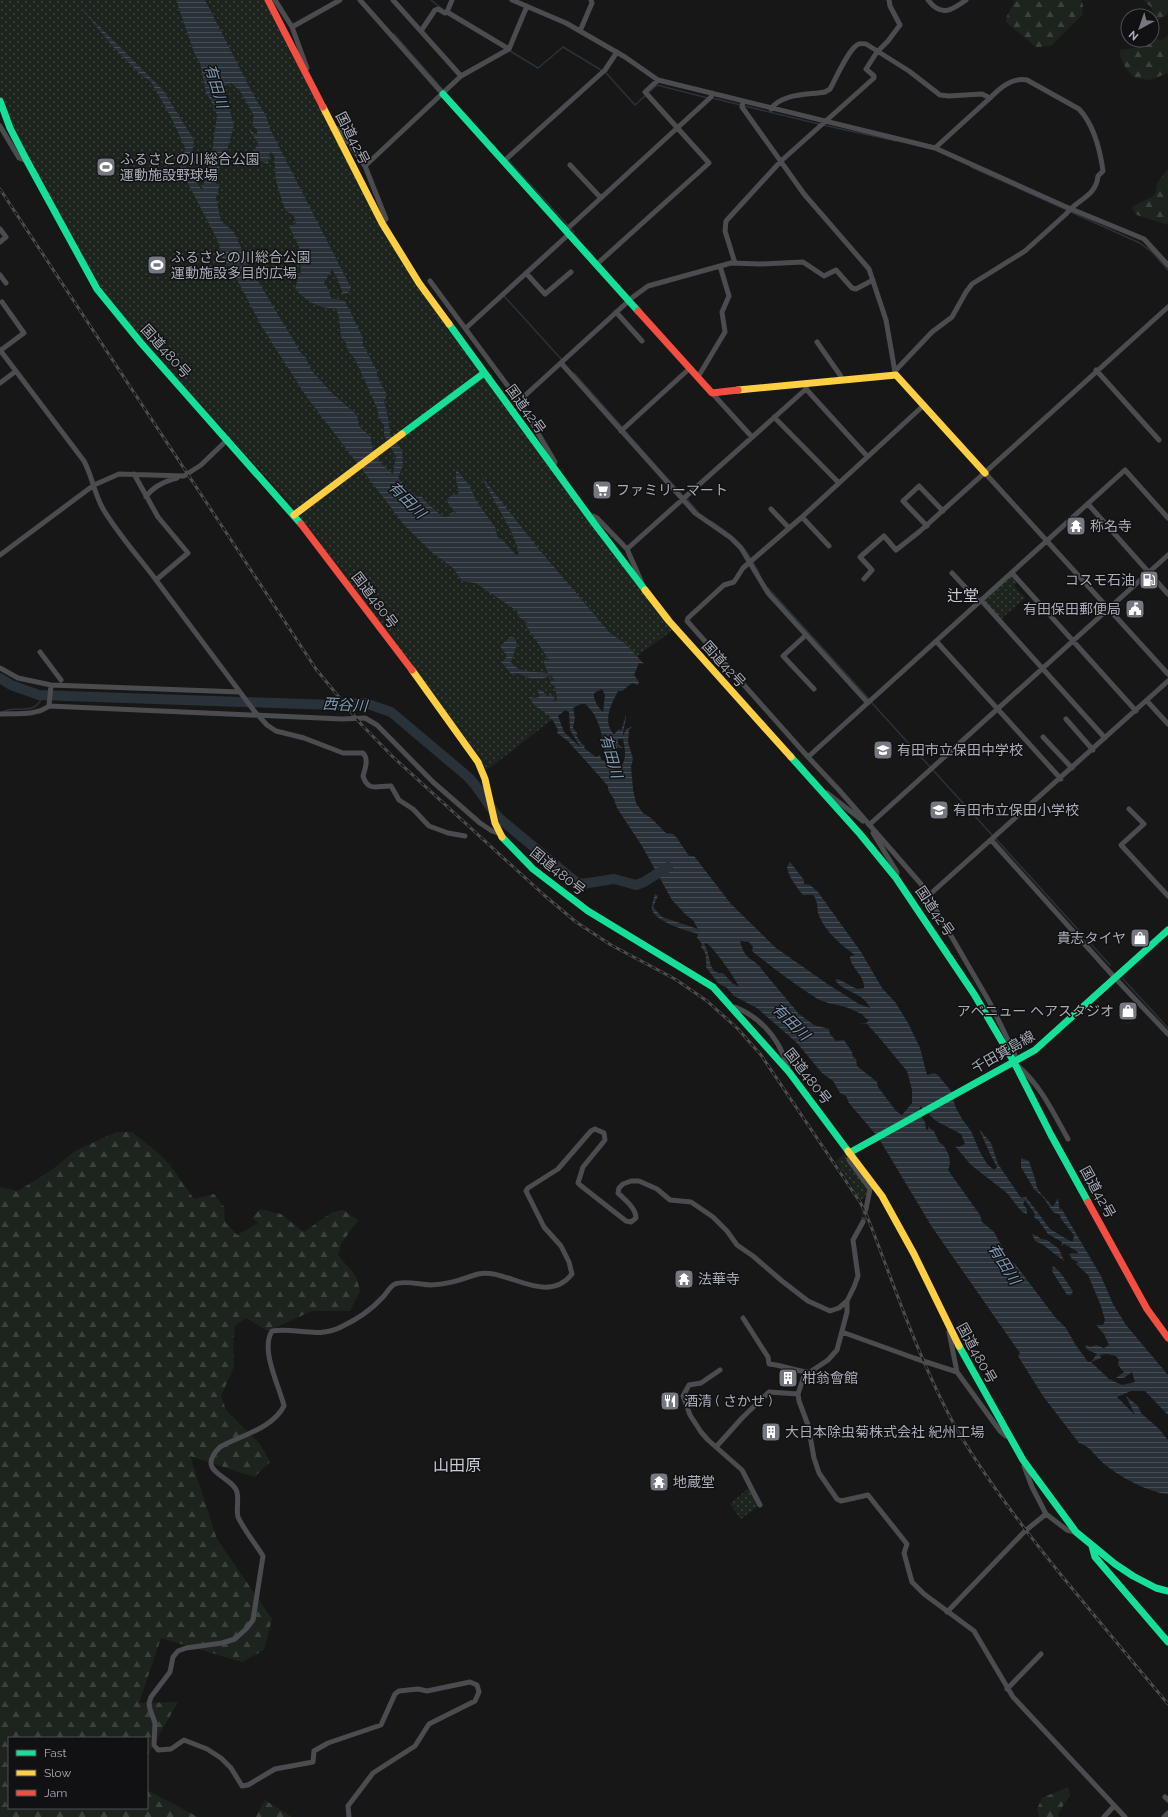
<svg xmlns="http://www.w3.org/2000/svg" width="1168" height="1817" font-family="Raleway,'Noto Sans JP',sans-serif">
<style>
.grass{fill:url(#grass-dots)}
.forest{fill:url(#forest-firs)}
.water{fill:url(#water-rules);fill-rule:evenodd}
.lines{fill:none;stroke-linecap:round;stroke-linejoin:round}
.stream{stroke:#2a3239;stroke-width:1.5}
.river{stroke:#2a3239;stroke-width:10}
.street-tunnel{stroke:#343537;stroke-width:5;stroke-dasharray:5 2.5;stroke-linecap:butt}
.street{stroke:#4b4c50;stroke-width:5}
.fast{stroke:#16e098;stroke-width:7}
.slow{stroke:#ffcf43;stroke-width:7}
.jam{stroke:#f24e42;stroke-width:7}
.rail-casing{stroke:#4b4c4f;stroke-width:3}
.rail{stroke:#111113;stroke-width:1.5;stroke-dasharray:4.5;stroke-linecap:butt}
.labels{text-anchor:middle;stroke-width:3;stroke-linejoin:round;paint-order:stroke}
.street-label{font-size:14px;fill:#a8adb8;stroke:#111113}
.poi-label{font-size:14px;fill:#a8adb8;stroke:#111113;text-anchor:start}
.water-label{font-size:15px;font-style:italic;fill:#7f9bb3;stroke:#111113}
.quarter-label{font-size:16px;fill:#c9ccd4;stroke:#111113}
</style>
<defs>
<pattern id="grass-dots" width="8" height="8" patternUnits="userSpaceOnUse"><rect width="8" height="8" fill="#1d241e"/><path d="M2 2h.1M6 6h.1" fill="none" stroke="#3b413d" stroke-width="1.8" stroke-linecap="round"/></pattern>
<pattern id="forest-firs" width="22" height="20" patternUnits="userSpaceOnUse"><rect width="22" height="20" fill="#1d241e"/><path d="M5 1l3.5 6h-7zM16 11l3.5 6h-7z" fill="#3b413d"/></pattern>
<pattern id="water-rules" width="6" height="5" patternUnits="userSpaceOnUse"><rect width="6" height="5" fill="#2a3239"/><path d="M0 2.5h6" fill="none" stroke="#464d54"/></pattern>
</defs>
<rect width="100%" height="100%" fill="#171717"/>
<!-- grass -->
<path class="grass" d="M0,0h265l125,240 284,389 -102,75 -85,66 -8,-14 -190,-254 -130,-143 -54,-64 -66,-117 -36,-74 -3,-9z
M1012,576l5,7 -3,3 11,12 -25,22 -16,-20z
M844,1154l24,36 -3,7 -4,3 -25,-39z
M750,1487l9,18 -18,14 -11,-15z"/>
<!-- forest -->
<path class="forest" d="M1015,0h66l2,5 -1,10 -31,31 -15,1 -30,-25v-4z
M1143,0h25v14l-12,7 -5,-14z
M1168,35v38l-18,7 -15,-2c-7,-7 -16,-17 -15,-28l21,-3 12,-8 10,1z
M1168,169v56l-31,-10 -4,-4 -1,-4 21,-11 3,-4 1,-9z
M116,1132h16l25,20 13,13 24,34 20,-5 10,13 1,15 12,13 21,-12 -6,-5 8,-9 21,5 23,18 28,-20 11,-2 15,10 -17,24 -3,11 18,21 4,15 -10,20h-38l-44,20 -22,-13 -11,8 -2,17 1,24 -13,29 5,14 34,34 10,18 -16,15 -64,-21 27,83 55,80 -8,31 -22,12 -81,-24 -22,65 39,-1 -31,54v-18h-138v70h138v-18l51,27h-198v-630l18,4 35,-22 22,-18z
M1068,1787l2,8 -12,19 1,3h-20l-2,-8 5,-11z
M265,1800l27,17h-36z"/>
<!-- water -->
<path class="water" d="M176,0h29l49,96 12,20 4,13 81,159 -3,5 -5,1 -5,-14 -6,-11 -8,14 5,8 2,7 14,3 18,37v7l14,26v5l10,19 -3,6 4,16 2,17 12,16 1,15 -5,13 6,9 14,10 3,-1 5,6 17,15 7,-1 2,-4 4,1 -8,-10 -1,-4 5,-4h5l2,-3 -3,-12v-11l13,16 8,17 18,25 3,12 3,-1 15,17 3,-1c-6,-27 -26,-52 -37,-77l55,70 73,86 16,11 18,20 -5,-1 -5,12 5,7 -1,3 -6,-2 -10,8h-4c-7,13 -16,31 -4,43l5,-5 2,2 5,-16c0,8 -3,14 -3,21l3,-7 6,-2 -3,3 -1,12 5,17 -2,8 2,22 3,14 7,10 8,5 15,15 7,1 4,4 12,18h5l37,48 45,44 53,37 30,19 11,4c-7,-16 -27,-16 -35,-28l3,-1 19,10 7,-1c1,-13 -14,-20 -14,-32l5,-1c-14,-10 -29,-23 -36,-39 -3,-8 0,-14 -6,-21h-10c-7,-9 -14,-17 -16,-28l3,-5 14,18v4l6,1 8,7 43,60 21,36 13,14 13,21 12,25 7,27 7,-2 4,2 13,16 4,15 7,13 9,12 9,21 7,12 7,6 3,-3 -6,-11 -12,-27 12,14 7,21 23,34 5,-1 24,32 20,12h3l1,-6 -13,-16 -1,-4 -7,-3 -10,-15 -9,-8 -13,-22v-9l8,3 7,21c-1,8 12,18 17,25l5,-9 2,14 1,-4 40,68 12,28 13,21 42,50v40l-23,-24h-14l-14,6 18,18 -9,-19 12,10 3,7 18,16 9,11v54c-21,-2 -48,-17 -65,-31 -8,-7 -13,-17 -24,-20l-36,-47 -25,-40 2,-3 -88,-126 -54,-90 -29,-34 -3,-7 -6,-3 -7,-12 -11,-8 -25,-30 -40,-35 -23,-12 -7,-8 -9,-5 -12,-16c0,-7 1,-15 -5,-20l1,-3 -5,-6 1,-4c-11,-3 -42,-12 -46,-24 -1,-5 2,-11 3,-16l3,2 -5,11 9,10 36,12 -5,-9 -6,-4 -15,-16 -30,-54 -25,-38 -3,-9 -6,-9v-4l-40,-45 -11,-8 1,-3c-3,-6 -6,-12 -11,-16 -9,-8 -11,-4 -18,-17l7,1 4,-2 -3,-6h5l5,6h2l2,-2 3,4v4l3,-3 -2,-12 -5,-4 2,-3 3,2 -4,-7 -6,3 -13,1 -15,-6 -4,3 -11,-13 5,-7 -7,-10 10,-9 5,1 2,6 -6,18c8,12 24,9 37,11l-5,-13h6l-24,-36 3,-1 -9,-6 -2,-6 -41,-28 -14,-2 -9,-13 -20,-15 -28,-27 -99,-130 -44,-69 -29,-55 -12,-16 -2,-13 -39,-75 5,-20 -13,-29 -21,-37 -11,-8 -25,-25 -34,-41 82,82 31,50 -2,14h-5l-1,13 16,23 10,-37 5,-38 -7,-16 -4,-6 -6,-30 -5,-8zM231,83l9,8 14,25 -2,10 5,3v6l-9,-6 10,14 -4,8 3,8 11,5 2,-12 4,2 2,27 9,29 9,6 2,8 -7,2 10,21 2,25c-5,6 -3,10 -6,17 10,11 25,21 41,19l3,9 2,20 5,6 2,8 7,8 22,49 2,10 5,7v10l12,22 -3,17c-12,-10 -22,-20 -22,-37l-12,-11 -2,-11 -25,-22 -21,-23 -5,-12 -5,-5 -53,-89 -14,-32 -13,-11 -5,-23 4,-14h-4l4,-18 4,-4 10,-37 -11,-38zM602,689l3,6 -2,17c-5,-5 -10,-12 -9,-19zM581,704h4c17,14 18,38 21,58l-5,-3 -1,-4 -4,2 -12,-9 1,-2 -4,-3 -5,-8 2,-1 -5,-6 2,-10 -2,-10zM565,710l4,2 1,18 11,18 -17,-16 -6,-16zM618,739h5c2,11 4,19 -2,28l-5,-15 1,-5 6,1 -5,-4zM740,941l9,1 4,5 -1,4c21,17 41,32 64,47 8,5 19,6 29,9 5,1 12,5 17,7 2,2 3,5 7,6l-3,3h-7l8,1 10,11 30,36 5,19v13l-10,12 -6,-4 -18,-24 -1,-5 -20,-16 -1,-7 -3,-2 -1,-5 -8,-12 -8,1 -6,-7 -1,-5 -15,-4 -15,-11 -36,-43c-9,-15 -17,-7 -23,-30zM706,943c6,2 30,36 33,44l-7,-4 -9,-10c-13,1 -12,-10 -15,-19 0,-3 -2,-6 -4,-10zM920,1106l16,15 25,13 4,10 -6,3 -4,-1 16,19 36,28 15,19 5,2v-5l-4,-5 2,-4 10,14 -1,3 5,4 9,13 14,8 -1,4 3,-2 11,6 4,4 -6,-1 -4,1 3,5 7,4h-4l13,12 13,31 4,14 -2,5h-7l8,9 5,11 -5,3 -8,-3 -6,2 -3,-2 -2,1 3,4 9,4 -6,8h-3l-13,-18 -9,-16 -11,-11 -40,-53 -5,-3 -16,-29 -12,-10 -2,-7 -32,-45 2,-6 -1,-9 -5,-9 -5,-4 -5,-11 -6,-4v3l-2,-1 -1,-7 -6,-8zM1107,1354l9,2 3,4 -1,5 6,7 -8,6h8l8,-6 3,10 -13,3 -13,-6 -18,-17 10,-4 -1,-3z
M1032,1234l5,2 4,3 6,1 12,9 5,12 -22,-17 -7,-3z
M1053,1266c10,7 13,16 20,25l-2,4h-4l-15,-24z"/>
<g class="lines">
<!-- stream -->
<path class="stream" d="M431,0l11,9
M394,34l49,56
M510,51l28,17 25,-21 43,26 29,32 22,-20 51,13
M712,98l107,26
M823,125l73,16
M508,160l66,72 -2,2
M971,167l96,43
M1071,212l69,31 12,9 16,18
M504,296l58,64
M574,373l48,54
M624,430l59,66
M686,498l12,14
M711,521c16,11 31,21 40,38
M753,562l6,11
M768,588l101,111
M871,702l122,134
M3,712c10,-6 21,0 31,-5 4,-2 8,-9 11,-12
M995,838l115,127
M1123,979l45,49"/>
<!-- river -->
<path class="river" d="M0,678l11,7 28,10 294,10 32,-2 26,9 76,64c13,12 20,29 32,42l77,64 6,2 32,-5 22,6 8,-3 24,-15"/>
<!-- street-tunnel -->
<path class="street-tunnel" d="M863,1222l3,-13"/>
<!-- street -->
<path class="street" d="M275,0l17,27 15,41
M360,0l83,94
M393,0l68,76
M512,0l54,23 59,34 33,23 277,68 129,58 80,33 24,26
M928,0c13,17 23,11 38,0
M447,12l5,-12
M292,27l48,-27
M421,31l14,-21 3,-1 7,4 2,-1 62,37
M580,31l12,-28 -1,-3
M743,102l-1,5 62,87 65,75 17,51 9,52
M771,109c10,-16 38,-14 54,-17l5,-3c5,-9 20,-43 29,-45 1,-1 6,0 7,0l43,27 31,24 9,1 33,-2 8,4c10,-10 22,-21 37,-18l52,29c15,16 21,40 24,62l-5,5c-2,21 -21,23 -32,38l-41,37 -53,33 -6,8 -14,25 -20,15 -37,39
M0,126l19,32 8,3
M334,128l4,1 4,4 23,33 21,53 -4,4
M935,148l55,-50
M504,161l101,-91 12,-18
M570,165l31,33
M365,166l96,-90 48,-27 18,-43
M0,229l6,8 -6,5
M566,230l145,-133 1,-4
M735,263l-10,-32 1,-10 55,-60 93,-83v-2l-8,-7 11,-17 11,-11 12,-16 -10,-19 -1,-6
M597,264l112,-101 -64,-71 13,-12
M526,273l19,21 26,-22
M0,275l6,8
M430,281l89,120 36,61 -1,3
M616,312l26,29
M466,328l103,-94
M817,342l23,33 2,5
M0,350l84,111c8,15 10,31 18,46 14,25 37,50 54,73l32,-27 -30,-36 -24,-43
M1,350l23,-17 -22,-31
M561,363l134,150 36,25 10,10 27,45 100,110
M1096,370l63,70
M698,377l27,-45 -3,-20 7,-16 -9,-30
M0,383l16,-12
M806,389l61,67
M712,393l40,44
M519,401l114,-104 15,-11 83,-23 29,1 43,-2 21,14 12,-6 16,18 4,1 17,-9
M924,405l-122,112 -59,51 -9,14 -10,3 -36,33 -1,3 121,136 31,33 82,94 69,119 24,49 2,8
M774,417l65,66
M621,431l69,-63
M985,473l183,201
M146,497c7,-11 20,-16 31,-19
M1088,504l80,90
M771,509l18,19
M590,517l3,-1 4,2 30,31 15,34
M802,517l27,29
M927,526l-24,-25 16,-15 24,25
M627,549l179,-160 1,-5
M0,555l94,-70 25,-11 65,2 17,-11 27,-26
M952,573l27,29
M1012,573l124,138
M864,579l8,-9 -12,-13 24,-21 12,14 23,-18 249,-225
M156,580l99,132 12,13 9,6 28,7 39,15h20c6,6 2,16 0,23 5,17 16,9 28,10l8,14 14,9 16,17 19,7 17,3
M981,600l124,138
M806,635l-23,21 31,33
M936,641l125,138
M40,652l21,28
M0,668l18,10 33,7 189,7
M1147,701l21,23
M49,706l2,-21
M0,714c15,-1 36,2 49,-8l293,13 23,-1 12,7 56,57 47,41 12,8 6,2
M1066,719l27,31
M1043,737l29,31
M808,757l317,-287 43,48
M827,793l36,28
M1129,809l15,15 -23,21 47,51
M869,825l299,-270
M873,833l24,39 -1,6
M992,841l123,137 53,56
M928,896l240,-215
M735,1007c27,11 44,32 53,60
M1019,1067c22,19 35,47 49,72
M851,1155l-2,5 21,29 -4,20
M847,1301v11l-10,38 -9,10 -24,16 -6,18 1,7 9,24 6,33 5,15 18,26 4,2 27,-6 39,49 -3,9 8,29 12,12 50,37 39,66 112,120
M743,1318l25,39 1,7c14,1 25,7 39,8
M842,1332l72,26 43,14
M949,1332l8,40 43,59 6,5
M720,1370l-19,13 -12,2 -6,11 7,19 11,17 7,8 34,30 18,35
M716,1447l26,-29 27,-26 29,2
M1024,1466l8,21 14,27 21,16 8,2
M947,1612l78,-81 21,-17
M1007,1689l34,-35
M1165,1797l3,3
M349,1817l-1,-11 25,-33 42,-27 14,-22 46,-23 4,-9 -2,-7 -7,-3 -43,9 -9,-2 -19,2 -4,3 -14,31 -53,18 -14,8 -1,11 -38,7 -27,16 -6,1 -11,-18 -10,-10 -14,-9 -23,-9 -13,9 -13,1 -4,-5 1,-22 -5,-14 -1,-6 2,-6 19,-25 3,-15 5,-6 8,-3 36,-5 13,-4 11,-10 7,-9 10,-64c-8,-13 -19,-26 -25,-39 -2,-8 1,-17 -1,-25 -5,-17 -43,-19 -17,-45 21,-12 52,-18 64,-41 -5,-21 -24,-56 -12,-75 23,-4 46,8 69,-4 15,-7 31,-18 42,-30 4,-4 7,-11 12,-13 10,-4 26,1 36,1 20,-1 30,-6 47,-11 28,-7 68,33 94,0l-3,-12 -8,-16 -17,-19 -18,-36 2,-3 30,-19 33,-38 4,-2 9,4 1,7 -22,27 -5,16 2,2 46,36 5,1 5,-4c0,-10 -11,-18 -18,-25l1,-5 4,-4 8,-3h8l18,8 13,11 21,2 22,15 14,14 10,14 16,11 29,25 26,20 22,10 9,-3 8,-7 7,-14 4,-11 -5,-36 10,-18
M1104,1817l10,-11
M1164,1817l4,-4"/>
<!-- fast -->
<path class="fast" d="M443,94l195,217
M0,101l10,27 17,33 70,128 44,54 160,181
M449,324l145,199 51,67
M402,434l82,-61
M791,757l69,77 36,44 78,116 40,68 37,73 37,67
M502,837l31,32 55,42 125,76 76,85 59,79
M849,1153l186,-103 133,-120
M959,1346l64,114 53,72 39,32 18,12 23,12 12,3
M1092,1546l3,11 73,85"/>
<!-- slow -->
<path class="slow" d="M323,107l59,116 37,60 30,41
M738,390l158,-15 89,98
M294,515l108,-81
M645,590l24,31 122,136
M412,670l66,92 7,17 10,44 7,14
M848,1151l34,45 32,58 45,92"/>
<!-- jam -->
<path class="jam" d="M268,0l55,107
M638,311l74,82 26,-3
M301,524l111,146
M1088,1202l59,107 21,29"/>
<defs>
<path id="rail" d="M0,189l316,480 45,55 31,32 152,139 32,27 35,23 64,34 32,22 31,28 23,26 99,147 7,14c28,71 52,145 89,212 31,53 67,100 106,148 35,43 70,85 106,128"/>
</defs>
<!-- rail casing -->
<use href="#rail" class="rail-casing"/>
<!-- rail -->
<use href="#rail" class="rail"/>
</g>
<!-- icons -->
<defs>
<symbol id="stadium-square" viewBox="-11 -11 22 22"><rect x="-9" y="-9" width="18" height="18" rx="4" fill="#757880" stroke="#111113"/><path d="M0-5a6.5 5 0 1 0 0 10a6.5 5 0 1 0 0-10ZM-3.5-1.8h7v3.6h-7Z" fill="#fff"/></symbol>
<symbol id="supermarket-square" viewBox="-11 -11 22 22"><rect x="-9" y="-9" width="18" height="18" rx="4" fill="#757880" stroke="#111113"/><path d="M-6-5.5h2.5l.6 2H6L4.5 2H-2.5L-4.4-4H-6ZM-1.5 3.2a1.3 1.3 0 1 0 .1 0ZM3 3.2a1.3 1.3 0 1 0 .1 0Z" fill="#fff"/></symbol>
<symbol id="temple-square" viewBox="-11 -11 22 22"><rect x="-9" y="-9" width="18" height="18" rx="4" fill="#757880" stroke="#111113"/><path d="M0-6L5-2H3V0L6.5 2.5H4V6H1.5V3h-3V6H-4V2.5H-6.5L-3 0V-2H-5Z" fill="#fff"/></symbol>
<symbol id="fuel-square" viewBox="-11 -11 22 22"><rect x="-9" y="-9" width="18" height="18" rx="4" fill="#757880" stroke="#111113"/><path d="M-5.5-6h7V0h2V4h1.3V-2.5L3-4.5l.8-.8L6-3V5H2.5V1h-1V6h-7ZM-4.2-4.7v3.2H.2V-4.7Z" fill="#fff"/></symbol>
<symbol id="civic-square" viewBox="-11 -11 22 22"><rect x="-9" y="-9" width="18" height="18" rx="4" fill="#757880" stroke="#111113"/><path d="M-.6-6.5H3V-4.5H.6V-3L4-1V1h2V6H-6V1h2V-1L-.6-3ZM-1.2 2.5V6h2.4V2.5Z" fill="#fff"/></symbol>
<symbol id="school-square" viewBox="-11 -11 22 22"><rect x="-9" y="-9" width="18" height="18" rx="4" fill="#757880" stroke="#111113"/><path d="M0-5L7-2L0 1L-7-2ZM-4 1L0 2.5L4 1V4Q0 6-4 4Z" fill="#fff"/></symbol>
<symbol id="shop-square" viewBox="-11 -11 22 22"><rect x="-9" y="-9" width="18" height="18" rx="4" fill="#757880" stroke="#111113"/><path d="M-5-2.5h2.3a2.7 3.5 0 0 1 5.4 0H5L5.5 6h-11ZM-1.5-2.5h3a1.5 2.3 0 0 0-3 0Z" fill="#fff"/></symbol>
<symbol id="building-square" viewBox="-11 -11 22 22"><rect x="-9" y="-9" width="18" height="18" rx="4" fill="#757880" stroke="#111113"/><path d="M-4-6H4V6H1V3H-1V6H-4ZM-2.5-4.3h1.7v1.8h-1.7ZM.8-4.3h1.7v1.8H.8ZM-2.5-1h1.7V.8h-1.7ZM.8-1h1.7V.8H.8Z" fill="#fff"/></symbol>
<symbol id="restaurant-square" viewBox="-11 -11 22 22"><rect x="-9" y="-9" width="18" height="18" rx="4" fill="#757880" stroke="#111113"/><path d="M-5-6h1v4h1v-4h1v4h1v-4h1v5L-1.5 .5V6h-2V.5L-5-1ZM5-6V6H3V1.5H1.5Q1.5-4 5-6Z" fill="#fff"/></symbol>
</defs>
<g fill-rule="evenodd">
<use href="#stadium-square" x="95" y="156" width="22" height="22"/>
<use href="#stadium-square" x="146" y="254" width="22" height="22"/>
<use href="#supermarket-square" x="591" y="479" width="22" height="22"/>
<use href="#temple-square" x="1065" y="515" width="22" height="22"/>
<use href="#fuel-square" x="1138" y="569" width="22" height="22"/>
<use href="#civic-square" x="1124" y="598" width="22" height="22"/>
<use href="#school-square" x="872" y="739" width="22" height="22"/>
<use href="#school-square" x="928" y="799" width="22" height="22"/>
<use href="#shop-square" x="1129" y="927" width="22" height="22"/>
<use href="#shop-square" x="1117" y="1000" width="22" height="22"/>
<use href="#temple-square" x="673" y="1268" width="22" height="22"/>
<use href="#building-square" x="777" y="1367" width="22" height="22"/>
<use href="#restaurant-square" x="659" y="1390" width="22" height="22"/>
<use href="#building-square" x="760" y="1421" width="22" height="22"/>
<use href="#temple-square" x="648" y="1471" width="22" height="22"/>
</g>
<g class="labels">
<!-- street labels -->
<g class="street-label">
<text transform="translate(353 138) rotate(63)" y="5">国道42号</text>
<text transform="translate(166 351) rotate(48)" y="5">国道480号</text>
<text transform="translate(526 409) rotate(54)" y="5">国道42号</text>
<text transform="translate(375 600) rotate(53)" y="5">国道480号</text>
<text transform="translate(724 664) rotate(48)" y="5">国道42号</text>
<text transform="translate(558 871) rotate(39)" y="5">国道480号</text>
<text transform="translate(935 911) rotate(56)" y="5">国道42号</text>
<text transform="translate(1003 1052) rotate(-30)" y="5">千田箕島線</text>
<text transform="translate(808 1076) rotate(52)" y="5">国道480号</text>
<text transform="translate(1098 1192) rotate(61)" y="5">国道42号</text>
<text transform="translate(977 1353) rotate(61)" y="5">国道480号</text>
</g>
<!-- poi labels -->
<g class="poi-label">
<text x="120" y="164">ふるさとの川総合公園<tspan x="120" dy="16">運動施設野球場</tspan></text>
<text x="171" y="262">ふるさとの川総合公園<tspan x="171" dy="16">運動施設多目的広場</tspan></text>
<text x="616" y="495">ファミリーマート</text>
<text x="1090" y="531">称名寺</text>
<text x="1135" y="585" text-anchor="end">コスモ石油</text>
<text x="1121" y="614" text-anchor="end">有田保田郵便局</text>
<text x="897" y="755">有田市立保田中学校</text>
<text x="953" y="815">有田市立保田小学校</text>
<text x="1126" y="943" text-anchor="end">貴志タイヤ</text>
<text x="1114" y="1016" text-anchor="end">アベニュー ヘアスタジオ</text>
<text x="698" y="1284">法華寺</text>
<text x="802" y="1383">柑翁會館</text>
<text x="684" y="1406">酒清 ( さかせ )</text>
<text x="785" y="1437">大日本除虫菊株式会社 紀州工場</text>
<text x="673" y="1487">地蔵堂</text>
</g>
<!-- water labels -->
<g class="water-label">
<text transform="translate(216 86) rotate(73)" y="5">有田川</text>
<text transform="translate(407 500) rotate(45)" y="5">有田川</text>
<text transform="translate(345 705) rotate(3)" y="5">西谷川</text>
<text transform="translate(611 756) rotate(74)" y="5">有田川</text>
<text transform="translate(791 1022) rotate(45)" y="5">有田川</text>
<text transform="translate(1004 1264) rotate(58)" y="5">有田川</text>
</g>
<!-- quarter labels -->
<g class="quarter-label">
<text x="963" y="601">辻堂</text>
<text x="457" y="1471">山田原</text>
</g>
</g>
<!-- legend -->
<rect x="8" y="1737" width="140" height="72" fill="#111113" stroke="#4d4f55"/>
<rect x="16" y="1750" width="20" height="6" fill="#16e098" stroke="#4d4f55"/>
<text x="44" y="1757" font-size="12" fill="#a8adb8">Fast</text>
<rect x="16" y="1770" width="20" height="6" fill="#ffcf43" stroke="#4d4f55"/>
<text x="44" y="1777" font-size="12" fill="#a8adb8">Slow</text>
<rect x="16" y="1790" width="20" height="6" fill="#f24e42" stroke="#4d4f55"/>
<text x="44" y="1797" font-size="12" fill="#a8adb8">Jam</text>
<!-- north arrow -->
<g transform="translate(1140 28) rotate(220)"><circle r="19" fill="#111113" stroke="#4d4f55"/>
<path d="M0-3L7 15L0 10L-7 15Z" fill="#757880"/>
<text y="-6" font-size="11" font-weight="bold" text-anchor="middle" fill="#a8adb8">N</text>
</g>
</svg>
